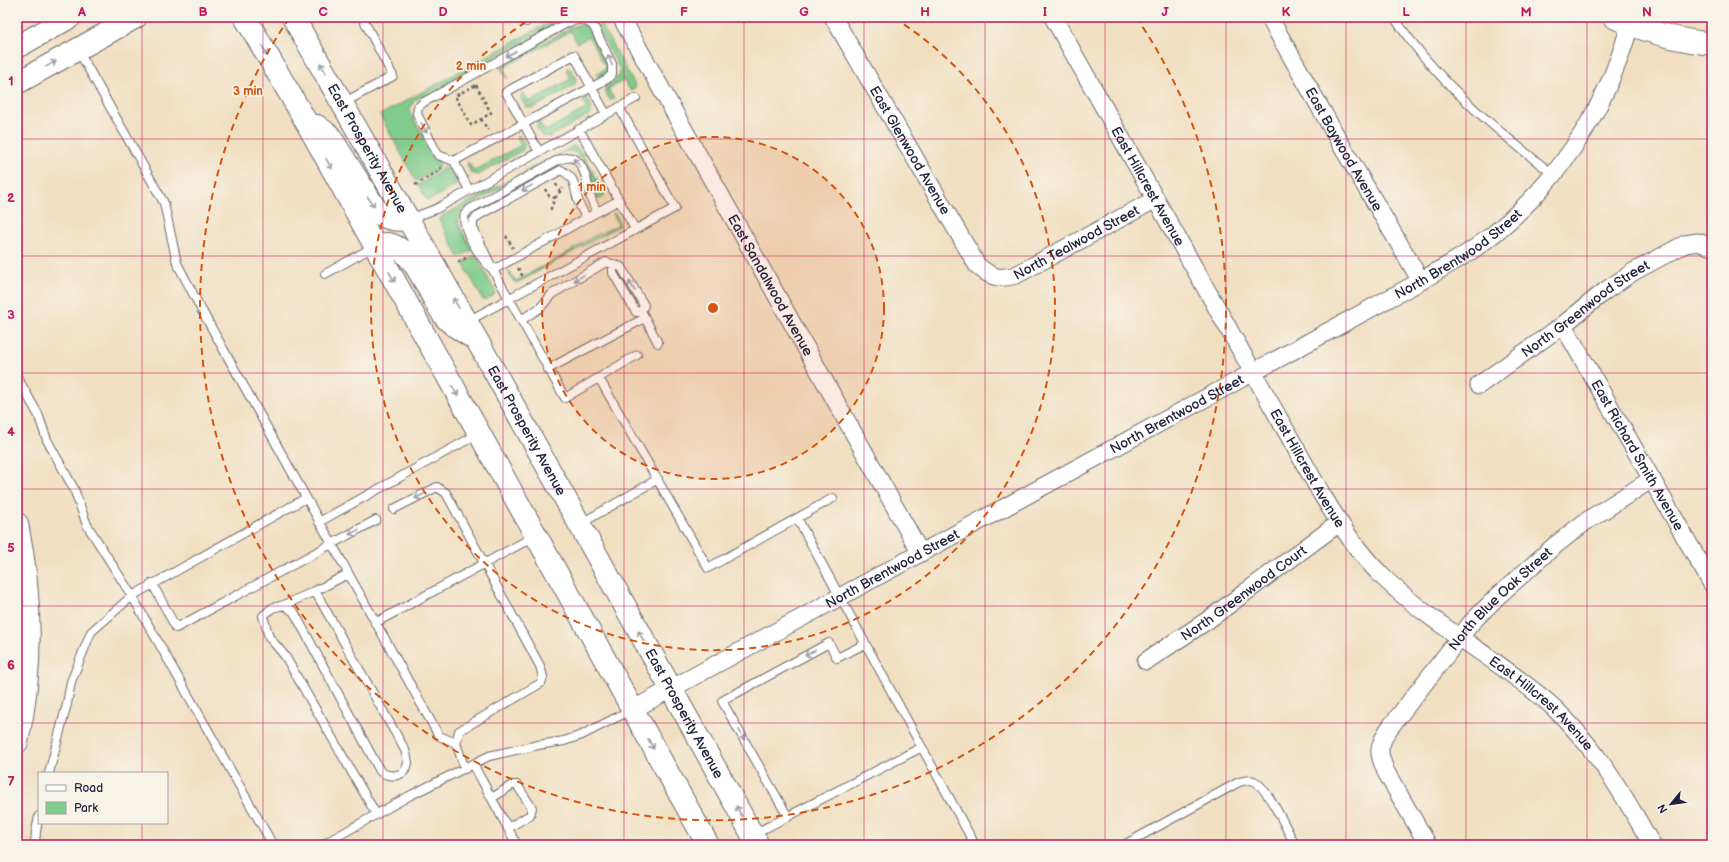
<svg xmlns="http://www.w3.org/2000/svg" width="1729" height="862" font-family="'Balsamiq Sans',sans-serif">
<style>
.green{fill:#7fcc8b;stroke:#507763}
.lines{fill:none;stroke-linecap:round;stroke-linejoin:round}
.lane-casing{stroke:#6a646a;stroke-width:10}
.street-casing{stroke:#6a646a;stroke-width:19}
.secondary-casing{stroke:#6a646a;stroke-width:24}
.path{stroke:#6a646a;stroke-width:2.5;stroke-dasharray:3 3;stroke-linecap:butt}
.lane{stroke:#fff;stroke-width:8}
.street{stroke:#fff;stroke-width:17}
.secondary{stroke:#fff;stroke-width:22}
.oneway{stroke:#9c9ca7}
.grid{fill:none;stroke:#c2185b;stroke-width:1;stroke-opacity:0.55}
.ring{fill:none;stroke:#d45411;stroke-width:2;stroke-dasharray:7 5}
.labels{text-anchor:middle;stroke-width:3.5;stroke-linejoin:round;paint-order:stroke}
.street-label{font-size:14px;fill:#22223b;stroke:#f7f3e8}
.centre{fill:#d45411;stroke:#f7f3e8;stroke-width:2}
.ring-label{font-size:12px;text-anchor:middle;font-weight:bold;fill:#d45411;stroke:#f7f3e8;stroke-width:3.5;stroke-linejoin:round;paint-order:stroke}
.neatline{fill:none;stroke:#c2185b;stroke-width:1.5}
.grid-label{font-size:13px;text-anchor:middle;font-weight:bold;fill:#c2185b}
</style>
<rect width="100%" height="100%" fill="#f7f3e8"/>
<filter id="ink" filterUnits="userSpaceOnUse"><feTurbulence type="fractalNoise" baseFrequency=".025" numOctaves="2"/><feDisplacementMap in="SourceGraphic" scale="8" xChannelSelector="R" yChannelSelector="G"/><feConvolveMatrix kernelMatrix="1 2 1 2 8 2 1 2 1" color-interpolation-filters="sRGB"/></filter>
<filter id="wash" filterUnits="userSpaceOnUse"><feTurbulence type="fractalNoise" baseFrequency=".012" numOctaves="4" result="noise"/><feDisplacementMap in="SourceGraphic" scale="16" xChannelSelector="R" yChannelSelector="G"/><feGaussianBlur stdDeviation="0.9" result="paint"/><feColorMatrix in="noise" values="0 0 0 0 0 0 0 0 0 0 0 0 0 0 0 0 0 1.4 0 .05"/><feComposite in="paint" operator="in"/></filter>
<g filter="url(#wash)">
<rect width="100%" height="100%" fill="#f1dfc1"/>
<!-- green -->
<path class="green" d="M559,17h10l-155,84 -4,8v4l29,50 -1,6 -22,12 -36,-66z
M591,17h6l39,70 -6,3 -6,-10 -16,9 6,10 -2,1 -3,-1 -4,-9 4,-6 10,-8 1,-7z
M578,25h5l5,4 19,34v10l-5,5 -6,-3 10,-7 -17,-31 -12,6 -6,-12 -68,37 5,10 -1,1 -7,-13 74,-40z
M567,68l5,2 4,8 -1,7 -42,23 -7,-1 -5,-8 1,-6 1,-1 6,10 42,-23 -5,-9z
M583,97l5,2 4,8 -1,7 -42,23 -7,-1 -5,-8 1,-6h1l6,9 42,-23 -5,-9z
M517,135l4,2 4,7 -2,6 -45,25 -7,-2 -4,-8 1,-3 6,9 47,-26 -4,-8z
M573,146l4,2 7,8 -3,2 -6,-6 -9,-1 -106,60 -2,12 14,27 -13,7 -20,-37 3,-4z
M585,158l20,37 -2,3 -5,1 -2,-2 -5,-21 -9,-16z
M443,166c7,3 13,11 13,19l-26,15h-3l-9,-15 23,-14z
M613,213c4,1 7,9 6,13l-102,57 -3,-1 -6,-10 1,-1 7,10 50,-27 1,-2h2l23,-15 26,-12z
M476,255l19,36 -1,4 -8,5h-3l-20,-37z"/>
</g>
<g filter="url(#ink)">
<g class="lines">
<defs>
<path id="lane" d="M523,17l3,5
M1394,17c41,63 101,112 160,158
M78,50l86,153 13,60 24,46 238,427 17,7
M343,103l50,-27 -31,-59
M579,129l56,100
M539,152l-33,-60 68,-37 32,59
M454,161l153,-82 5,-5v-10l-18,-37c-9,-10 -18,-8 -29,-3l-141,78 -6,5 -1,7 21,41 16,6 15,29
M586,218c-2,-6 -7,-12 -8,-18 -5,-15 -1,-21 -17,-30l-82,45 -6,6v7l20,42 72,128 72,-43
M409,219l27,-10 200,-111
M613,264v9l23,39h5
M491,268c-10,-9 -31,-41 -26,-54l5,-5 88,-49c4,-1 10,-4 15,-2 12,6 14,25 17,36 1,6 4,12 7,18
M493,270l126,-70
M325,274l50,-28
M643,314l15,29
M521,320l19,-12 12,-14 54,-32 15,5 23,38 -3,7
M468,321l207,-113 -56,-101
M548,369l97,-51
M17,377l21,37 9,26 27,49 13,36 45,71 141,249
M599,378l109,190 125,-70
M394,509l43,-22 9,6 94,173 3,11 -2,6 -82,48 -3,12 9,26
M797,518l178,327
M319,522l159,-88
M580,524l78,-45
M348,574l-33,17 90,159c1,4 3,10 3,13 -3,15 -19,15 -28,8l-86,-159 -10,-7 -12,3 -9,8 6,21 16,19 91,158
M152,583l24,45 200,-108
M284,605l31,-14
M375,623l160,-87
M473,764l44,81
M49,773l18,-69 4,-22 20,-50 41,-36 174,-98
M492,798l20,-13h5l15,23 -2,7 -22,13
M788,817l-66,-116 107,-58 8,15 28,-14
M754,834l168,-87
M35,845l1,-14 3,-15
M322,845l87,-49 80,-40 49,-11 26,-4 18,-6 49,-25
M1124,845l115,-63c4,-1 11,-3 15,-1 13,6 34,50 41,64"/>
<g id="street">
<path id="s1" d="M621,17l299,535"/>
<path id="s2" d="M833,17l144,248c13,12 22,15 39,10l140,-76"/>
<path id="s3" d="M1053,17l268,476c18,30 37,60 63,85 51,49 115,81 168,128 43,40 72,89 100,139"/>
<path id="s4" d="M1269,17l74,131 78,133"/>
<path id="s5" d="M1563,325l149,259"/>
<path id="s6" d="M1479,385l84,-60 42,-34 28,-19 52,-28 13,-2 14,5"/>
<path id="s7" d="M1146,661l62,-41 131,-97"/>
<path id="s8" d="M632,710l789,-429c19,-12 39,-22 57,-35 75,-55 128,-133 152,-222"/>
<path id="s9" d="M1428,845l-42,-73c-8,-20 -9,-23 2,-42l83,-107 27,-27 55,-49 32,-25 67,-43"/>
</g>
<g id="secondary">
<path d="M245,17l59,101 404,727"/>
<path id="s10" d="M293,17l185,325 280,503"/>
<path d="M1614,17c31,15 64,23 98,27"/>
<path d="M17,47l53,-30"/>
<path d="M17,83l119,-66"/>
<path d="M317,126l12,9 6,9 42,67c10,9 19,10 32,8"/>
<path d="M375,246c4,-1 8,-2 12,-2 28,3 43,54 58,73 6,8 19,15 27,20"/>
<path d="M17,524c15,72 16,146 0,218"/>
</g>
</defs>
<!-- lane casing -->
<use href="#lane" class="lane-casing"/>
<!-- street casing -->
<use href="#street" class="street-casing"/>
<!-- secondary casing -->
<use href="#secondary" class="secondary-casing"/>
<!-- path -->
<path class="path" d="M476,85l15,28 -20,12 -16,-29z
M481,119l7,11
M556,184l4,8
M415,185l25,-15 1,-3
M545,189l4,7 6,2 -5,13
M555,198l8,-10
M506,236l7,12
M458,262l10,-5
M518,268l5,9"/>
<!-- lane -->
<use href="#lane" class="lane"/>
<!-- street -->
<use href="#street" class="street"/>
<!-- secondary -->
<use href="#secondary" class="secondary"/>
</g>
<!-- one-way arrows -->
<defs><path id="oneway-shaft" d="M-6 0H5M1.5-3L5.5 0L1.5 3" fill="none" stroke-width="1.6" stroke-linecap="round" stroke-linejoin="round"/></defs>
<g class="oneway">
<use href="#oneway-shaft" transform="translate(265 51) rotate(60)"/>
<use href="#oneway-shaft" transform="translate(511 54) rotate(151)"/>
<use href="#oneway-shaft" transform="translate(610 60) rotate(-112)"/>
<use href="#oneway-shaft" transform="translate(51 64) rotate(-29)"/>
<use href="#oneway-shaft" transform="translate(323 68) rotate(-120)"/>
<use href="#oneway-shaft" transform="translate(424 128) rotate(62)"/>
<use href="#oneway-shaft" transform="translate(577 163) rotate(-130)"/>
<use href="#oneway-shaft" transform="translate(329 164) rotate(61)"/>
<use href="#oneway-shaft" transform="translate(527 188) rotate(151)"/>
<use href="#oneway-shaft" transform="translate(371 202) rotate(57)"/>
<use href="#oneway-shaft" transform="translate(392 277) rotate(61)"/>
<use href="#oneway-shaft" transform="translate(579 278) rotate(149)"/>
<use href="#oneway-shaft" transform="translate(632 286) rotate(-121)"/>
<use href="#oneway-shaft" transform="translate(456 303) rotate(-119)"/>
<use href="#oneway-shaft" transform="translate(455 391) rotate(61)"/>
<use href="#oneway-shaft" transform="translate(420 496) rotate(153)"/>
<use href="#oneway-shaft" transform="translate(354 532) rotate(152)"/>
<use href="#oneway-shaft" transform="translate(641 636) rotate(-119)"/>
<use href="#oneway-shaft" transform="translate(810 653) rotate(151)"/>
<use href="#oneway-shaft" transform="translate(742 735) rotate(60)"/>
<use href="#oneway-shaft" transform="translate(651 744) rotate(61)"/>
<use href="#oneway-shaft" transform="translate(739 811) rotate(-119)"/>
</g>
</g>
<!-- grid -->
<path class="grid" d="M142,17v756M263,17v828M383,17v828M503,17v828M624,17v828M744,17v828M864,17v828M985,17v828M1105,17v828M1226,17v828M1346,17v828M1466,17v828M1587,17v828M17,139h1695M17,256h1695M17,373h1695M17,489h1695M17,606h1695M17,723h1695M142,823v22"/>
<!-- distance rings -->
<circle cx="713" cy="308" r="171" fill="#d45411" fill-opacity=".12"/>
<g class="ring">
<circle cx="713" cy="308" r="171"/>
<path d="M894 18A342 342 0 1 1 532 18"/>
<path d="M1136 17A513 513 0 1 1 290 17"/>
</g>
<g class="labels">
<!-- street labels -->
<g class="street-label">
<text dy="5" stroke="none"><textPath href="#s10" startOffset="151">East Prosperity Avenue</textPath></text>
<text dy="5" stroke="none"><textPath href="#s4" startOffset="152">East Baywood Avenue</textPath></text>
<text dy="5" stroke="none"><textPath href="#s2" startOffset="154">East Glenwood Avenue</textPath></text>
<text dy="5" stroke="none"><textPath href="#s3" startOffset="194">East Hillcrest Avenue</textPath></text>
<text dy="5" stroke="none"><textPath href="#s2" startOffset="398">North Tealwood Street</textPath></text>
<text dy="5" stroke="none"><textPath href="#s8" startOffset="944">North Brentwood Street</textPath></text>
<text dy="5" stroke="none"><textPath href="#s1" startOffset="307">East Sandalwood Avenue</textPath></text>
<text dy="5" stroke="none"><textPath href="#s6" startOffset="131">North Greenwood Street</textPath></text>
<text dy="5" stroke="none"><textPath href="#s8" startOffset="620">North Brentwood Street</textPath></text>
<text dy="5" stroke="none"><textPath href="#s10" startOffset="475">East Prosperity Avenue</textPath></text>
<text dy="5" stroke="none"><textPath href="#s5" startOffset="150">East Richard Smith Avenue</textPath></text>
<text dy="5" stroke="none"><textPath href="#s3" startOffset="518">East Hillcrest Avenue</textPath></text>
<text dy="5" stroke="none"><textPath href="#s8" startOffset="296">North Brentwood Street</textPath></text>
<text dy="5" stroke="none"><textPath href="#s7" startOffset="119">North Greenwood Court</textPath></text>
<text dy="5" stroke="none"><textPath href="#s9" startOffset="302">North Blue Oak Street</textPath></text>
<text dy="5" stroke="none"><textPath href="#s3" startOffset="854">East Hillcrest Avenue</textPath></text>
<text dy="5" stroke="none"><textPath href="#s10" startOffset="799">East Prosperity Avenue</textPath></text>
</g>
</g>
<circle cx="713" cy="308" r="6" class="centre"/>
<g class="ring-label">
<text x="471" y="70">2 min</text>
<text x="248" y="95">3 min</text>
<text x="592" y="191">1 min</text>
</g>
<!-- margin -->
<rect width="1729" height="862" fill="none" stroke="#f7f3e8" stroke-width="44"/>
<!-- legend -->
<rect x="38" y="772" width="130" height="52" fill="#f7f3e8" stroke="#a29fa3"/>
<rect x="46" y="785" width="20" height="6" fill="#ffffff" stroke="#a29fa3"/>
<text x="74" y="792" font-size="12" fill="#22223b">Road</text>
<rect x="46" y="802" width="20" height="12" fill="#7fcc8b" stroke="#a29fa3"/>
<text x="74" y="812" font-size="12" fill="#22223b">Park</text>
<!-- north arrow -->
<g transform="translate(1671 804) rotate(241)" stroke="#f7f3e8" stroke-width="3" paint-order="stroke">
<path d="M0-3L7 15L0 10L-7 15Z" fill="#22223b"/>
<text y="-6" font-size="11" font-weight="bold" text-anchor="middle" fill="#22223b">N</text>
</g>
<rect x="22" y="22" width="1685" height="818" class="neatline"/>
<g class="grid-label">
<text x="82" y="16">A</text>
<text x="203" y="16">B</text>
<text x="323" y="16">C</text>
<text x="443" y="16">D</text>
<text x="564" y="16">E</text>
<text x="684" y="16">F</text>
<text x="804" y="16">G</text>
<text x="925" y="16">H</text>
<text x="1045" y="16">I</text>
<text x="1165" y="16">J</text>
<text x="1286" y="16">K</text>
<text x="1406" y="16">L</text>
<text x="1526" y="16">M</text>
<text x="1647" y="16">N</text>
<text x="11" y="85">1</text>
<text x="11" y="202">2</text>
<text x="11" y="319">3</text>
<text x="11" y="436">4</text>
<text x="11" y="552">5</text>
<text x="11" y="669">6</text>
<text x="11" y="786">7</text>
</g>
</svg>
